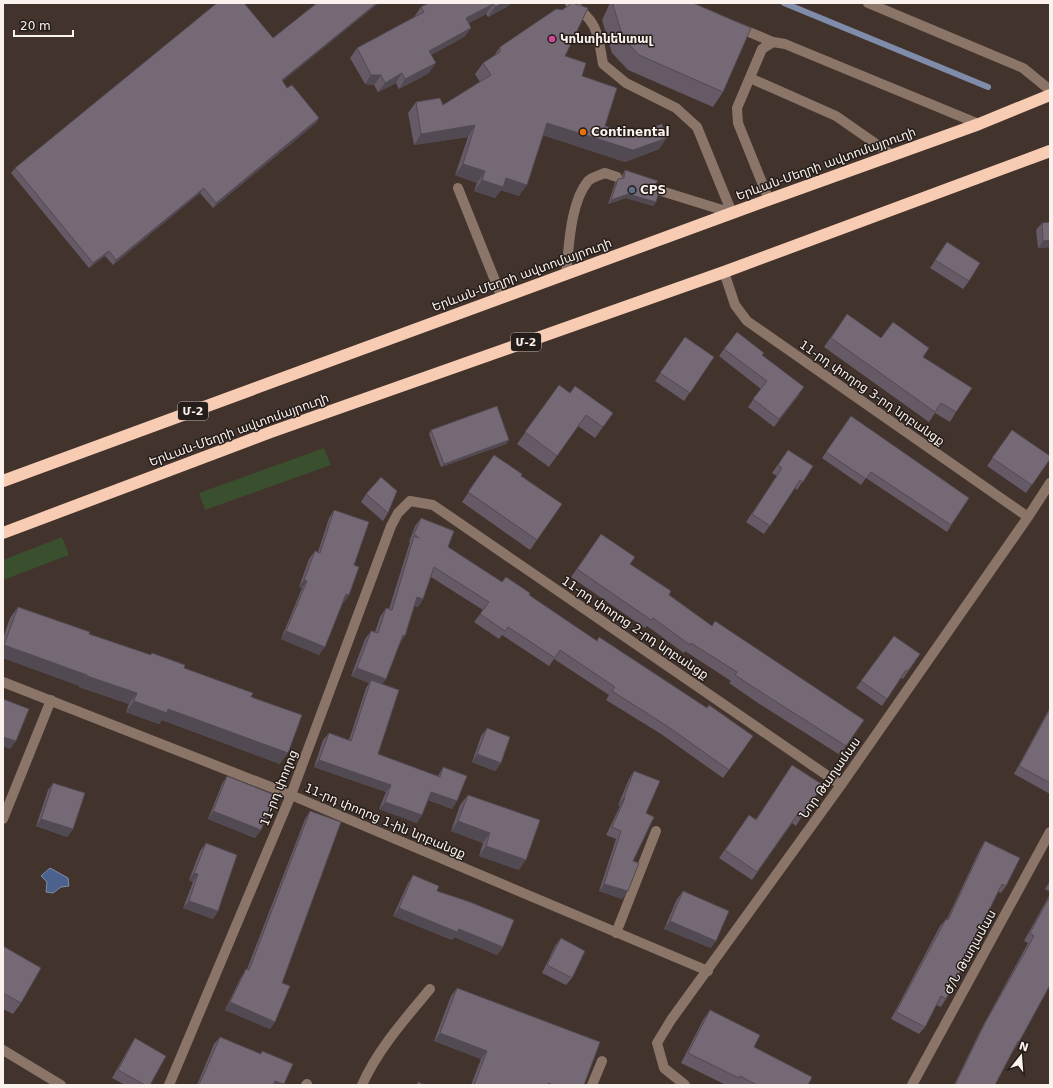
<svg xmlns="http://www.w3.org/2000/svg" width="1053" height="1088" font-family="'DejaVu Sans','Noto Sans Armenian',sans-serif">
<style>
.green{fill:#3a4f2e}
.water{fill:#4b628e;stroke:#808daa}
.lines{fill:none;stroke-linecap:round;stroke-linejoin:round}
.stream{stroke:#808daa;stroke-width:6}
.minor{stroke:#8b7568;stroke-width:10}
.highway{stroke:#f8ccb2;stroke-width:12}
.wall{fill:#655a65}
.shaded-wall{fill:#524a53}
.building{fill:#756976;stroke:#524a53}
.hotel-dot{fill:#d1479c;stroke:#241d1a;stroke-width:1.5}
.food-dot{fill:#e8710a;stroke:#241d1a;stroke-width:1.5}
.service-dot{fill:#5c6f8a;stroke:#241d1a;stroke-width:1.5}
.labels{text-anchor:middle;stroke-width:3;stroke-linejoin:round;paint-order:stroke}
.shield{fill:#241d1a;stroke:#bbb2ae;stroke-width:1}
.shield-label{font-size:11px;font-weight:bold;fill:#fcf2ed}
.poi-label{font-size:12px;font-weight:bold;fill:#fcf2ed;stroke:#241d1a;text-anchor:start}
.street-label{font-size:12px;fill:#fcf2ed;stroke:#241d1a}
</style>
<rect width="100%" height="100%" fill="#43332d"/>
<!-- green -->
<path class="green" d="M324,448l7,17 -126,45 -6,-17z
M62,537l7,18 -66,25v-20z"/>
<!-- water -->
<path class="water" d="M50,868l18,10 1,8 -8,1 -8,6 -7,-1 1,-10 -6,-6z"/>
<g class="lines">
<!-- stream -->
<path class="stream" d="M784,3l204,84"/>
<!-- minor -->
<path class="minor" d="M570,3c28,17 28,32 33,61l23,19 50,25 21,19 35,86
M868,3l155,65 27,22
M737,27l36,15
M750,78l86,38 56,39
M458,188l44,110
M658,190l74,23
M769,200l-31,-77 -1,-15 25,-59 11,-7 12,2 194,80
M724,272l11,33 12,16 281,196
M566,274c3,-27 4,-71 22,-93 4,-4 12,-6 17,-8l12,4
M3,682l288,113 417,176
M3,819l48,-119
M616,933l40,-102
M3,1050l58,35
M169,1085l122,-290 100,-269 7,-13 12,-12 23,4 408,280
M306,1085l1,-1
M362,1085c16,-36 43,-66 68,-96
M592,1085l10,-24
M685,1085l-21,-17 -7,-25 14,-23 170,-235 187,-268 22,-34
M912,1085l138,-253"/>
<!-- highway -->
<path class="highway" d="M3,481l729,-268 247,-89 71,-29
M3,533l268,-101 453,-160 326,-121"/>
</g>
<!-- wall -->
<path class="wall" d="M511,3l-3,3 -20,11 -2,-3 -17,9 2,5 -7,9 -33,18 -2,18 -30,16 -3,-6 -18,9 -4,-7 -9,-1 -15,-26 7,-10 57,-31 7,-10z
M610,3h83l30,89 -10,15 -85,-37 -16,-17 -10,-33z
M500,47l65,9 17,20 23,50 54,23 -34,13 -82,-27 -24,61 -18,-6 -6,8 -21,-7 3,-8 -22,-8 13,-38 -54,8 -6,-32 8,-11 27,3 37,-23 -5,-8 8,-11 11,-7z
M283,82l4,6 32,30 -3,5 -103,85 -13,-15 -87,72 -8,-9 -16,12 -78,-95 4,-5z
M625,170l30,15 1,17 -3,4 -27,-8 -18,6 7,-21 3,-4 4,-1 1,-4z
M1042,223l8,24 -12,1 -2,-18z
M947,242l22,39 -6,8 -33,-21z
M847,314l34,24 42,19 33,55 -6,10 -15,-9 -6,9 -105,-75z
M685,337l29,20 -30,44 -29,-20z
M724,349l38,6 37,40 -25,32 -26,-20 13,-18 -42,-33z
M559,385l11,8 43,20 -18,25 -17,-12 -29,41 -32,-23z
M851,416l118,82 -22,34 -81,-54 -5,7 -39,-27z
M431,430l78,10 -3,4 -65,23 -12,-33z
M1012,430l38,29 -24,34 -39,-27z
M788,450l25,16 -16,24 -2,-2 -31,46 -18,-12 31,-46 -5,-3z
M494,455l27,21 41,28 -32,46 -68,-48z
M366,494l22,19 -5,8 -22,-19z
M334,510l20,55 -5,30 -6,8 -24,52 -38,-16 21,-51 -3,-1 10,-28 6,-8 3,1 11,-34z
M421,518l27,29 54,35 27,13 68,46 156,95 -30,42 -62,-44 -55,-34 3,-5 -55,-36 -5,7 -47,-31 -3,4 -25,-17 9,-12 -52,-33 -8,22 -5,8 -4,-1 -28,73 -4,5 -4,70 60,22 5,-9 9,42 -24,-9 -11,23 -38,-14 7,-17 -72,-25 9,-27 6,-7 20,7 17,-52 3,-5 -18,-7 14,-37 6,-8 4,1 5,-15 6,-9 3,1 20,-64 1,-2 -1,-1 6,-16z
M601,534l29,30 39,31 43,31 152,94 -24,35 -82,-52 -29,-20 2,-2 -46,-30 -1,2 -37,-27 -2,2 -74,-51z
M18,607l71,27 61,21 2,-2 32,15 67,29 29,67 -118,-44 -3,4 -33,-12 3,-8 -50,-17 1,-1 -77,-28v-20l7,-20z
M894,636l26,18 -17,25 -2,-1 -19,28 -26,-18z
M1050,707v87l-36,-20z
M487,728l14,35 -6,8 -23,-9 9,-26z
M792,765l9,53 -5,8 -4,-3 -40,57 -33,-22 30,-43 7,4z
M634,771l12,42 -24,86 -23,-8 17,-52 -10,-4 14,-29 -2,-1 11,-26z
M227,776l34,54 -6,8 -47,-19 14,-35z
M53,783l20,46 -6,8 -31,-11 12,-36z
M468,795l51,75 -40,-14 4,-13 -32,-12 9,-26z
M310,811l-35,211 -5,7 -45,-19 16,-33 6,-8 58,-150z
M985,841l21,45 -5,7 -3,-1 -52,107 -5,8 -5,-2 -11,22 -6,7 -28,-15 49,-93 6,-7h1l33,-70z
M206,843l12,68 -5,8 -30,-11 10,-26 -4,-2 11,-29z
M413,875l24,16 66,56 -6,8 -43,-18 -2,3 -59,-24 15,-33z
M1050,881v11l-5,-3z
M683,891l28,57 -47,-19 13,-30z
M1050,894v91l-31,57 -5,8 -1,-1 -18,36h-41l26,-54 48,-88 -4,-2z
M561,938l11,40 -6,7 -24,-12 13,-27z
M3,947l18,56 -8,11 -10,-5z
M457,988l127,97h-113l10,-26 -47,-18 17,-45z
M710,1010l44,37 54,38h-82l-45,-22 22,-43z
M220,1037l40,17 2,-3 22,34h-87l17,-41z
M135,1038l15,47h-25l-13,-7 18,-32z"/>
<!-- shaded-wall -->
<path class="shaded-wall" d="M377,3h2l-101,82 4,-5z
M503,3h8l-3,3 -20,11 7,-10z
M493,4l-7,10 -27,14 7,-10z
M471,28l-7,9 -42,23 7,-9z
M436,63l-7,10 -30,16 6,-10z
M402,73l-6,10 -18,9 7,-9z
M371,75h10l-7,10 -9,-1z
M319,118l-3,5 -103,85 3,-5z
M547,123l86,27 34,-12 -8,11 -34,13 -86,-28z
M475,125l-7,12 -54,8 7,-11z
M463,164l22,7 -8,12 -22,-8z
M506,178l21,7 -8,11 -18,-6 -6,8 -21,-7 8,-11z
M204,188l-4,5 -87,72 3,-5z
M628,194l28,8 -3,4 -27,-8 -18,6 3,-4z
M1050,240v7l-12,1 5,-7z
M109,251l-4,5 -16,12 4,-5z
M804,387l-5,8 -25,32 5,-8z
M509,440l-3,4 -65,23 3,-3z
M304,580l3,1 -5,7 -3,-1z
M346,594l3,1 -6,8 -2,-1z
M417,597l6,2 -5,8 -7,-2z
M286,631l39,16 -6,8 -38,-16z
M403,635l2,1 -6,9 -2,-1z
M4,645l83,30 -7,11 -77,-28v-11z
M357,668l29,11 -6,8 -9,-7 -2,3 -18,-7z
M87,676l50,17 -8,11 -50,-17z
M134,701l34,8 120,44 -8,11 -118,-44 -3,4 -33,-12z
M3,737l13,4 -6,8 -7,-3z
M477,754l24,9 -6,8 -23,-9z
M319,760l72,25 -5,7 -72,-25z
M431,792l26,9 -5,8 -26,-10z
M624,797l1,1 -5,8 -2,-1z
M385,802l37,13 -5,8 -38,-14z
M213,811l48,19 -6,8 -47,-19z
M41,819l32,10 -6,8 -31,-11z
M458,821l32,12 -7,10 -32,-12z
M486,846l40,14 -7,10 -40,-14z
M194,873l4,1 -5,8 -4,-2z
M604,884l24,7 -6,8 -23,-8z
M189,901l29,10 -5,8 -30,-11z
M399,908l60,21 44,18 -6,8 -43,-18 -2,3 -59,-24z
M670,921l46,20 -5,7 -47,-19z
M230,1002l45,20 -5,7 -45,-19z
M440,1033l47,18 -6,8 -47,-18z
M275,1081l9,3 -12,1z"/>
<!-- building -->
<path class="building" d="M217,3h27l29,35 44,-35h60l-95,77 5,8 5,-3 27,33 -103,85 -12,-15 -88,72 -7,-9 -16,12 -78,-95z
M429,3h74l-8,4 -2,-3 -27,14 5,10 -42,23 7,12 -31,16 -3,-6 -17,10 -4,-8h-10l-14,-27 67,-36 -3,-5z
M572,3l16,5 -23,48 21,7 -4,13 35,12 -12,38 27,9 30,-11 5,14 -34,12 -86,-27 -20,62 -21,-7 -3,9 -21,-7 3,-9 -22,-7 12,-39 -54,9 -5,-32 24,-4 3,7 48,-30 -8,-12 17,-11v-5l56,-38 6,1z
M614,3h79l58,25 -28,64 -84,-37 -16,-17 -10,-33z
M625,170l33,11 -4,4 2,5 3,2 -3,10 -28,-8 -17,6 7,-21 6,-1z
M1050,222v18l-7,1 -1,-18z
M947,242l33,21 -11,18 -34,-21z
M847,314l34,24 12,-16 36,26 -6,9 49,31 -16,24 -15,-9 -6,9 -104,-74z
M737,332l27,21 -2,2 42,32 -25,32 -26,-20 14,-18 -43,-32z
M685,337l29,20 -24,36 -30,-20z
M559,385l11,8 5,-7 38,27 -10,14 -17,-12 -29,41 -32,-24z
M497,406l12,34 -65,24 -13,-34z
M851,416l118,82 -18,27 -80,-53 -5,7 -40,-27z
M1012,430l38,26v3l-18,26 -40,-27z
M788,450l25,16 -10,16 -3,-2 -30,46 -18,-12 30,-46 -4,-3z
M494,455l28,19 -1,2 41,28 -25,36 -69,-48z
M381,477l16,14 -9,22 -22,-19z
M334,510l35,12 -15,43 5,2 -10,28 -3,-1 -21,53 -39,-16 21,-50 -3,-1 11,-29 5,2z
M421,518l33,13 -6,16 54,35 4,-5 24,16 -1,2 68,46 2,-4 108,71 2,-3 44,31 -24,34 -62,-44 -55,-35 3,-4 -55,-37 -5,8 -47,-31 -3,4 -25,-17 9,-12 -55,-35 -11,32 -6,-2 -12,39 -2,-1 -17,44 -29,-11 14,-37 7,2 8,-25 6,2 22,-74 5,2 -5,-4z
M601,534l34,23 -5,7 41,27 -2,4 43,31 3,-5 149,99 -18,26 -82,-52 -29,-19 2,-3 -46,-29 -1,2 -37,-27 -2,2 -74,-51z
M18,607l72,25 -1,2 62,21 1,-2 33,12 -1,3 69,25 -2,4 51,18 -14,38 -120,-44 -1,4 -33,-12 3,-8 -50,-17v-1l-83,-30z
M894,636l26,18 -12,17 -2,-1 -19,29 -26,-18z
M371,680l28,10 -21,64 62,23 3,-10 24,9 -10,25 -26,-9 -9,23 -37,-13 6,-17 -72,-25 10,-27 22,8z
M3,699l26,10 -13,32 -13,-4z
M1050,709v74l-31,-17z
M487,728l23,9 -9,26 -24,-9z
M792,765l31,20 -22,33 -4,-3 -40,57 -32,-22 24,-35 7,5z
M634,771l26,10 -14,32 8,4 -21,44 6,2 -11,28 -24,-7 17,-53 -9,-4 13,-29 -1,-1z
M227,776l48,19 -14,35 -48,-19z
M53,783l32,10 -12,36 -32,-10z
M468,795l72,25 -14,40 -40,-14 4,-13 -32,-12z
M310,811l31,11 -59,161 8,3 -15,36 -45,-20 16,-33 3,1z
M985,841l35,17 -14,28 -4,-2 -25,50 2,1 -33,64 -5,-3 -16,31 -29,-15 50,-93 2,1z
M206,843l31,12 -19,56 -29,-10 9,-27 -4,-1z
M413,875l26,11 -2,5 33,11 44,18 -11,27 -44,-18 -2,3 -58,-24z
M683,891l46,20 -13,30 -46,-20z
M1050,896v89l-31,57 -1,-1 -23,44h-40l30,-62 49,-87 -4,-3z
M561,938l24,13 -13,27 -25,-13z
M3,946l38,22 -20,35 -18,-10z
M457,988l143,54 -16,43h-30l-6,-2v2h-74l13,-34 -47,-18z
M710,1010l50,25 -6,12 58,30 -4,8h-51l-17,-9 -1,2 -51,-25z
M220,1037l41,17 1,-3 31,13 -9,20 -9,-3 -2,4h-74z
M135,1038l31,18 -16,29h-5l-27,-15z
M418,1082l7,3h-8z"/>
<!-- markers -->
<circle class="hotel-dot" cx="552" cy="39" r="4"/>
<circle class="food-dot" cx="583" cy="132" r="4"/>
<circle class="service-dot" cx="632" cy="190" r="4"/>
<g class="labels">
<!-- shield labels -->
<g class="shield">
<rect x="511" y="333" width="30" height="18" rx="3"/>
<rect x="178" y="402" width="30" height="18" rx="3"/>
</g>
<g class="shield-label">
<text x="526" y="346">Մ-2</text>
<text x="193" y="415">Մ-2</text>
</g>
<!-- poi labels -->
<g class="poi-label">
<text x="560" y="43">Կոնտինենտալ</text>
<text x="591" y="136">Continental</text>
<text x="640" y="194">CPS</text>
</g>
<!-- street labels -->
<g class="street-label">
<text transform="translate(826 164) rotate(-20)" y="4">Երևան-Մեղրի ավտոմայրուղի</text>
<text transform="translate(522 275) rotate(-20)" y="4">Երևան-Մեղրի ավտոմայրուղի</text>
<text transform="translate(872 393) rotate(35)" y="4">11-րդ փողոց 3-րդ նրբանցք</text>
<text transform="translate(239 430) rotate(-20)" y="4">Երևան-Մեղրի ավտոմայրուղի</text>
<text transform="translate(635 628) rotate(34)" y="4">11-րդ փողոց 2-րդ նրբանցք</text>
<text transform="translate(830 778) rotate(-55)" y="4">Նոր Թաղամաս</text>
<text transform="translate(279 788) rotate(-68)" y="4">11-րդ փողոց</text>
<text transform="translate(385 821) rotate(23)" y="4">11-րդ փողոց 1-ին նրբանցք</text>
<text transform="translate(970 952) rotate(-61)" y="4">Ժ/Ն Թաղամաս</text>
</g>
</g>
<!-- border -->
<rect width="1053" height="1088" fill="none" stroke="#fcf2ed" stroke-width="8"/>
<!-- north arrow -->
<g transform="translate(1021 1056) rotate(17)" stroke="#241d1a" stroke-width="3" paint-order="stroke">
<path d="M0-3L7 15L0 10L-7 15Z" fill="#fcf2ed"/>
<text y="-6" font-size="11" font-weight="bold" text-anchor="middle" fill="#fcf2ed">N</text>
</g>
<!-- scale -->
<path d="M14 30v6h59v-6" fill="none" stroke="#fcf2ed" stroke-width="2"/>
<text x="20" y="30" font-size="12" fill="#fcf2ed" stroke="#241d1a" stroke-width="3" paint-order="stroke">20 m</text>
</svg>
